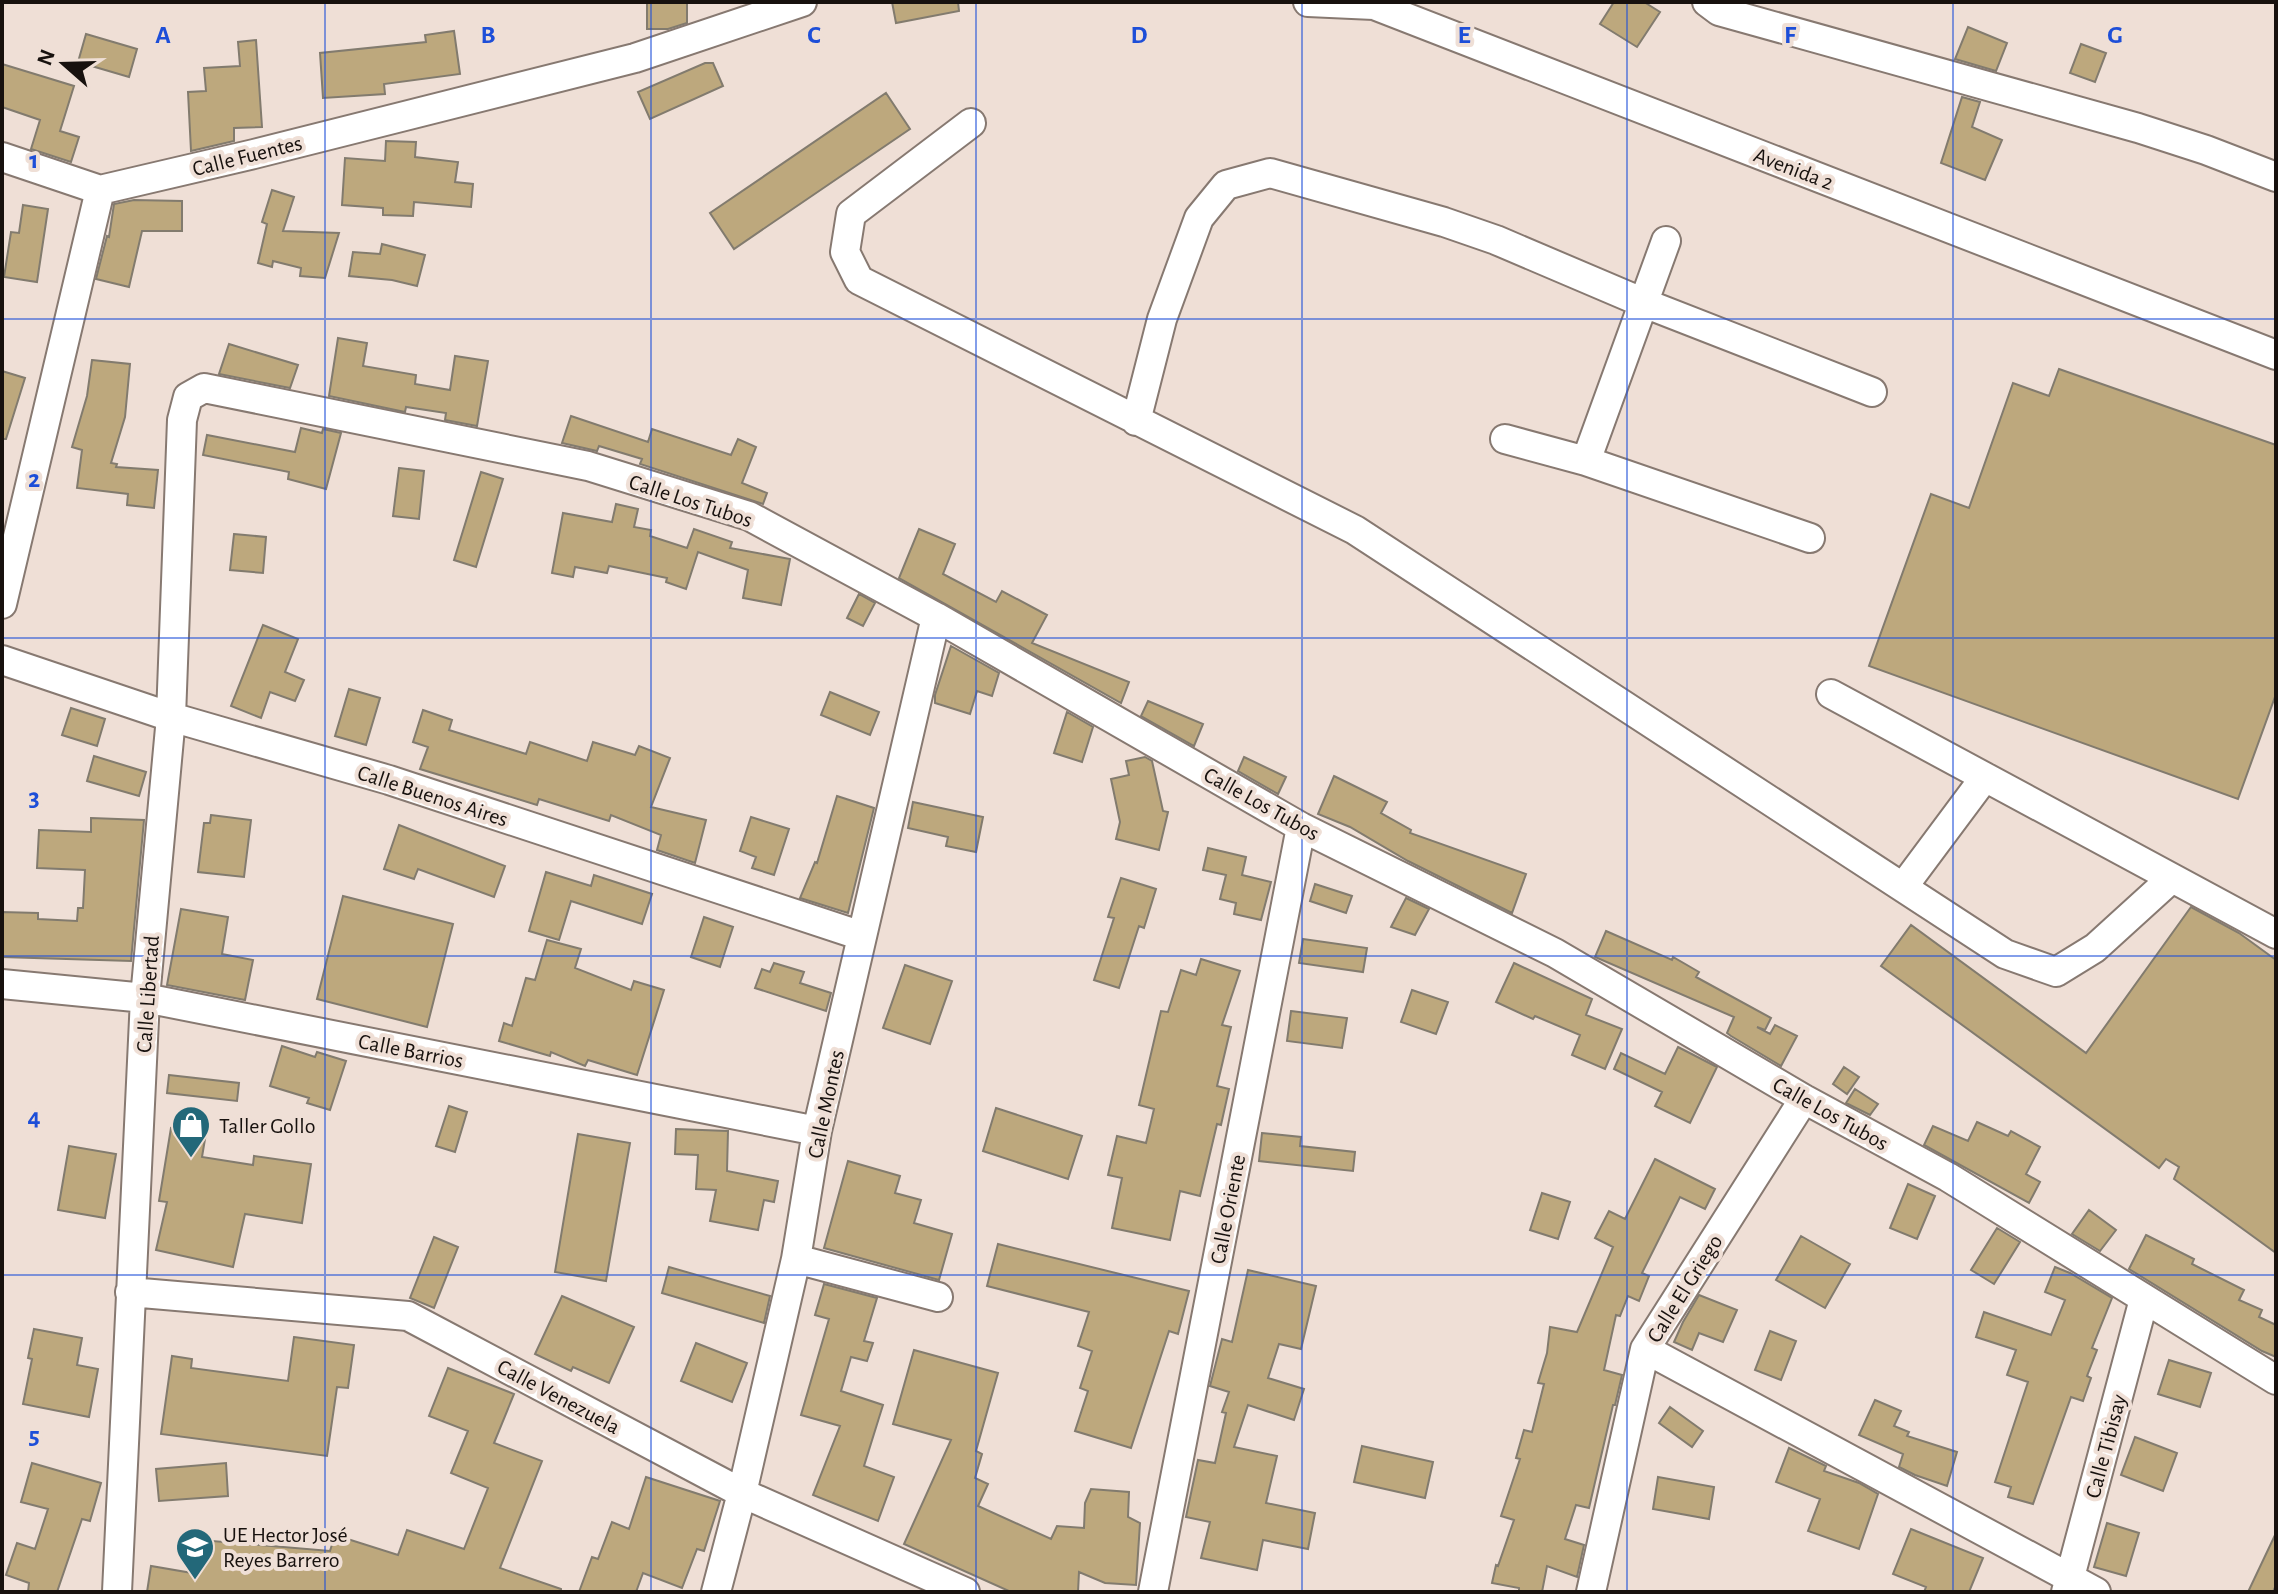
<svg xmlns="http://www.w3.org/2000/svg" width="2278" height="1594" font-family="'Alegreya Sans',sans-serif">
<style>
.building{fill:#bda87d;stroke:#827b6e;stroke-width:2}
.lines{fill:none;stroke-linecap:round;stroke-linejoin:round}
.minor-casing{stroke:#877971;stroke-width:32}
.minor{stroke:#fff;stroke-width:28}
.grid{fill:none;stroke:#1d4ed8;stroke-width:2;stroke-opacity:0.55}
.labels{text-anchor:middle;stroke-width:8;stroke-linejoin:round;paint-order:stroke}
.street-label{font-size:22px;fill:#17110e;stroke:#efdfd6}
.poi-label{font-size:22px;fill:#17110e;stroke:#efdfd6;text-anchor:start}
.grid-label{font-size:26px;text-anchor:middle;font-weight:bold;fill:#1d4ed8;stroke:#efdfd6;stroke-width:8;stroke-linejoin:round;paint-order:stroke}
</style>
<rect width="100%" height="100%" fill="#efdfd6"/>
<!-- building -->
<path class="building" d="M647,2h40v21l-19,6h-21z
M892,2h66l1,9 -63,12z
M1614,2h30l16,10 -23,35 -37,-23z
M1968,27l39,16 -11,28 -41,-12z
M454,31l6,43 -76,10 1,10 -62,4 -3,-45 106,-11 -1,-7z
M86,34l51,15 -8,28 -51,-15z
M256,40l6,87 -28,1v13l-43,10 -3,-59 18,-1 -2,-23 36,-2 -2,-24z
M2081,44l25,9 -11,29 -25,-9z
M705,63h8l10,23 -73,33 -12,-27z
M2,64l72,22 -14,45 19,6 -8,25 -40,-13 9,-29 -38,-13z
M886,93l24,36 -176,120 -24,-36z
M1962,97l18,5 -8,25 30,13 -17,40 -44,-17z
M386,141l30,1 -1,15 43,5 -3,20 18,2 -2,23 -57,-5 -1,14 -30,-1v-7l-41,-3 3,-47 40,3z
M272,190l22,7 -11,34 56,2 -14,45 -25,-2 1,-8 -28,-7 -1,6 -14,-4 9,-39 -5,-2z
M134,200l48,1v30h-40l-13,56 -33,-8 11,-43 2,1 5,-33z
M23,205l25,4 -11,73 -33,-5 7,-45 8,1z
M382,244l43,11 -8,31 -25,-6 -43,-4 4,-24 27,2z
M338,338l29,5 -4,23 53,9 -1,9 35,6 5,-34 33,5 -11,65 -32,-6 1,-7 -40,-6 -1,5 -76,-16z
M229,344l69,21 -8,23 -71,-14z
M92,360l38,4 -5,53 -14,46 6,1 -1,3 42,3 -4,38 -27,-3 1,-11 -51,-6 5,-38 -10,-3 15,-51z
M2059,369l217,76v249l-38,105 -369,-133 62,-172 38,14 44,-125 36,13z
M2,371l23,7 -19,61h-4z
M571,416l77,26 4,-13 79,26 7,-16 18,8 -14,36 25,10 -4,11 -123,-40 2,-5 -43,-13 -2,5 -35,-8z
M301,428l21,5 1,-4 18,4 -15,56 -38,-10 1,-7 -86,-17 4,-20 88,17z
M399,468l25,3 -5,48 -26,-3z
M481,472l22,7 -27,88 -22,-7z
M616,504l22,5 -4,18 17,3 -1,6 37,12 7,-19 38,13 -2,6 60,11 -9,46 -38,-7 5,-28 -50,-18 -12,37 -20,-7 1,-4 -58,-12 -2,7 -32,-6 -2,10 -21,-4 11,-60 49,9z
M919,529l36,15 -12,30 53,28 6,-11 45,24 -15,28 97,39 -8,21 -222,-125z
M234,534l32,3 -3,36 -33,-3z
M859,594l16,9 -12,23 -16,-8z
M263,625l35,14 -13,33 19,8 -9,21 -25,-9 -9,26 -30,-12z
M951,646l48,27 -7,23 -15,-5 -7,23 -35,-11v-8z
M349,689l31,9 -14,47 -31,-9z
M830,692l49,20 -9,23 -49,-20z
M1148,701l55,23 -9,22 -53,-30z
M71,708l34,11 -8,27 -35,-11z
M423,710l29,10 -3,10 77,24 4,-12 57,19 6,-19 42,13 4,-9 31,12 -19,49 55,13 -11,43 -38,-13 4,-15 -50,-20 -2,6 -70,-22 -2,6 -117,-36 8,-22 -15,-5z
M1067,712l26,15 -11,35 -28,-9z
M94,756l52,16 -7,24 -52,-15z
M1145,757l7,4 11,50 5,1 -9,38 -43,-11 4,-17 -9,-43 18,-4 -3,-14z
M1244,757l42,20 -8,17 -40,-23z
M1334,776l53,26 -6,11 30,17 -1,3 116,41 -14,39 -104,-52 -58,-34 -32,-13z
M837,796l37,12 -26,105 -48,-15 15,-36 2,1z
M913,802l70,15 -7,35 -30,-6 2,-9 -40,-9z
M211,815l40,5 -7,57 -46,-5 6,-49h6z
M751,817l38,12 -15,46 -22,-7 4,-11 -16,-6z
M91,818l53,2 -13,141 -129,-4v-45l36,1v6l39,2 1,-13h5l2,-38 -48,-2 2,-38 52,2z
M399,825l106,41 -11,31 -76,-28 -4,10 -30,-10z
M1208,848l38,9 -4,18 29,7 -10,38 -27,-6 2,-11 -16,-4 6,-24 -23,-5z
M546,872l45,14 3,-11 58,19 -10,30 -71,-23 -12,39 -30,-9z
M1121,878l35,11 -12,39 -5,-2 -20,62 -25,-8 20,-62 -6,-1z
M1315,884l37,12 -6,17 -36,-12z
M343,896l110,28 -26,103 -110,-28z
M1406,898l23,11 -14,26 -24,-8z
M2191,907l48,26 37,27v293l-102,-74 5,-12 -13,-8 -7,9 -278,-202 30,-41 175,128z
M181,909l47,8 -6,37 31,6 -8,40 -78,-15z
M704,917l29,10 -13,40 -29,-10z
M1606,931l66,29 1,-3 26,15 -3,5 75,41 -6,12 -8,-3 13,7 5,-9 22,11 -16,30 -50,-30 -4,-3 7,-16 -139,-60z
M1303,939l64,9 -4,24 -64,-9z
M547,940l34,9 -6,19 56,22 3,-9 30,9 -27,85 -49,-15 -3,6 -34,-14 -1,4 -51,-15 5,-18 8,3 14,-48 9,2z
M1201,959l39,12 -18,54 9,2 -14,59 12,3 -8,36 -4,-1 -17,72 -20,-5 -10,49 -58,-12 10,-50 -14,-3 9,-39 29,7 8,-34 -15,-4 22,-94 7,1 13,-42 15,5z
M774,963l30,9 -4,11 31,10 -5,18 -71,-23 7,-19 8,3z
M1514,963l78,36 -6,16 36,14 -17,40 -33,-14 8,-20 -45,-19 -2,3 -37,-17z
M905,965l47,16 -22,63 -47,-16z
M1412,990l36,12 -12,32 -35,-12z
M1291,1011l56,7 -5,30 -55,-7z
M282,1046l33,11 2,-5 29,9 -16,49 -23,-7 2,-5 -39,-12z
M1678,1047l39,20 -27,56 -35,-17 7,-14 -48,-23 7,-16 44,21z
M1844,1067l15,10 -12,17 -14,-10z
M169,1075l70,8 -2,18 -70,-8z
M1855,1089l23,15 -8,11 -24,-12z
M449,1106l18,6 -12,40 -19,-6z
M996,1108l86,28 -14,43 -85,-28z
M1977,1122l31,14 3,-5 29,16 -14,27 14,8 -11,21 -105,-58 9,-19 35,15z
M171,1128l35,5 -4,24 51,8 1,-9 57,8 -9,59 -57,-9 -12,53 -77,-17 11,-48 -8,-1z
M676,1129l52,2 -1,40 51,10 -4,21 -10,-2 -6,30 -48,-9 6,-31 -20,-1 2,-34 -23,-1z
M1262,1133l39,4 -1,9 55,6 -2,19 -94,-10z
M578,1134l52,9 -24,138 -51,-9z
M69,1146l47,8 -11,64 -47,-8z
M1655,1159l60,30 -10,20 -25,-12 -38,76 7,3 -10,25 -11,-5 -8,20 -4,-1 -12,55 18,5 -7,30h-2l-24,103 -13,-3 -11,34 19,6 -7,32 -30,-11 -5,26h-23v-4l-27,-5 4,-18 2,1 16,-46 -13,-4 19,-57 -4,-1 8,-28 8,2 12,-48 -6,-1 9,-30 3,-26 27,5 36,-85 -18,-9 14,-27 16,8z
M848,1161l52,15 -5,17 26,7 -7,23 38,11 -13,46 -115,-32z
M1908,1184l27,12 -18,43 -27,-11z
M1542,1193l28,9 -12,37 -28,-9z
M2089,1210l27,20 -16,21 -28,-17z
M1997,1228l23,14 -26,42 -23,-14z
M2146,1235l48,24 -2,5 52,26 -5,10 23,10 -3,7 17,8v32l-14,-6 -133,-82z
M1801,1236l49,28 -25,44 -49,-28z
M434,1237l24,10 -24,61 -24,-10z
M998,1244l191,47 -11,43 -9,-3 -38,117 -56,-17 13,-40 -8,-3 12,-37 -14,-5 11,-34 -102,-26z
M669,1267l101,29 -6,27 -102,-30z
M2055,1267l15,6 42,25 -20,50 5,2 -10,26 4,2 -8,23 -12,-4 -38,107 -25,-7 3,-10 -16,-5 33,-100 -21,-7 9,-25 -40,-13 8,-25 67,23 14,-35 -20,-8z
M1248,1270l68,16 -15,63 -22,-5 -11,34 36,11 -10,31 -46,-15 -14,42 43,9 -11,47 49,10 -7,36 -45,-9 -6,30 -56,-12 9,-36 -24,-5 12,-57 17,3 11,-50 -4,-1 7,-20 -19,-6 12,-47 10,3z
M824,1284l53,14 -13,43 9,2 -6,18 -16,-4 -10,34 42,14 -19,61 30,11 -16,44 -65,-26 27,-69 -39,-11 28,-96 -14,-4z
M1699,1295l38,15 -14,32 -24,-9 -7,17 -18,-8 9,-20z
M562,1296l72,31 -25,56 -36,-16 -2,4 -36,-17z
M34,1329l48,9 -5,27 21,4 -9,48 -66,-13 9,-45 -4,-1z
M1770,1331l26,10 -15,39 -26,-10z
M294,1337l60,8 -6,43 -11,-1 -10,69 -166,-22 11,-78 20,3 -1,9 97,13z
M696,1343l51,20 -15,39 -51,-21z
M914,1350l84,23 -22,78 6,3 -7,24 13,6 -10,22 73,33 6,-13 27,2 1,-25 6,-14 38,3 -1,25 12,6 -4,62 -31,-2 -26,-11 -1,20h-67l-107,-48 47,-104 -58,-16z
M2169,1360l42,13 -11,34 -42,-13z
M448,1368l66,26 -20,49 48,18 -42,107 61,21v3h-414l4,-26 47,8 3,-34 129,11 5,-16 63,20 9,-25 57,19 24,-61 -37,-15 17,-42 -39,-15z
M1875,1400l26,11 -7,15 15,6 -2,4 50,16 -10,34 -32,-11 -16,-8 4,-13 -44,-19z
M1670,1407l33,24 -11,16 -33,-24z
M2135,1437l42,16 -14,38 -42,-16z
M1362,1446l71,16 -8,36 -71,-16z
M1789,1448l37,18 -2,5 35,12 19,11 -19,55 -51,-18 12,-32 -44,-17z
M32,1463l69,20 -11,38 -8,-2 -25,73h-29l1,-9 -23,-8 11,-32 18,6 13,-40 -27,-7z
M226,1463l2,33 -69,5 -3,-32z
M646,1477l74,24 -16,50 -7,-2 -15,39 -39,-15 -7,19h-57l13,-35 6,2 14,-37 17,7z
M1658,1477l56,10 -5,32 -56,-10z
M2107,1523l32,10 -13,43 -32,-9z
M1911,1529l72,29 -14,34h-45l2,-5 -33,-13z
M2276,1533v52l-3,7h-25z"/>
<g class="lines">
<defs>
<path id="minor" d="M1308,2l66,3 902,350
M1707,2l12,9 419,117 68,22 70,27
M971,123l-120,91 -6,38 14,28 496,250 650,424 51,18 39,-24 77,-70
M2,157l98,33
M1136,421l26,-102 37,-101 27,-33 44,-12 174,49 52,18 148,63 228,89
M1505,439l81,22 80,-220
M1586,461l224,77
M2,604l98,-414 154,-36 381,-96 167,-56
M2,660l169,57 218,63 473,156
M1831,694l445,240
M1903,887l82,-110
M2,984l143,14 672,133
M796,1259l142,38
M130,1292l278,24 334,177 223,99
M1645,1349l451,243
M117,1592l28,-594 26,-281 11,-297 6,-23 16,-9 384,78 161,50 187,101 365,210 254,126 249,146 144,78 328,203
M716,1592l26,-99 54,-234 21,-128 119,-514
M1153,1592l148,-765
M1591,1592l54,-243 159,-250
M2066,1592l78,-293"/>
</defs>
<!-- minor casing -->
<use href="#minor" class="minor-casing"/>
<!-- minor -->
<use href="#minor" class="minor"/>
</g>
<!-- grid -->
<path class="grid" d="M325,2v1590M651,2v1590M976,2v1590M1302,2v1590M1627,2v1590M1953,2v1590M2,319h2274M2,638h2274M2,956h2274M2,1275h2274"/>
<!-- icons -->
<defs>
<symbol id="shop-pin" viewBox="-11 -11 22 30"><path d="M0 17L-7.5 6A9.5 9.5 0 1 1 7.5 6Z" fill="#236879" stroke="#efdfd6"/><path d="M-5-2.5h2.3a2.7 3.5 0 0 1 5.4 0H5L5.5 6h-11ZM-1.5-2.5h3a1.5 2.3 0 0 0-3 0Z" fill="#fff"/></symbol>
<symbol id="school-pin" viewBox="-11 -11 22 30"><path d="M0 17L-7.5 6A9.5 9.5 0 1 1 7.5 6Z" fill="#236879" stroke="#efdfd6"/><path d="M0-5L7-2L0 1L-7-2ZM-4 1L0 2.5L4 1V4Q0 6-4 4Z" fill="#fff"/></symbol>
</defs>
<g fill-rule="evenodd">
<use href="#shop-pin" x="169" y="1103" width="44" height="60"/>
<use href="#school-pin" x="173" y="1525" width="44" height="60"/>
</g>
<g class="labels">
<!-- street labels -->
<g class="street-label">
<text transform="translate(247 155) rotate(-14)" y="8">Calle Fuentes</text>
<text transform="translate(1794 168) rotate(21)" y="8">Avenida 2</text>
<text transform="translate(691 500) rotate(18)" y="8">Calle Los Tubos</text>
<text transform="translate(433 795) rotate(18)" y="8">Calle Buenos Aires</text>
<text transform="translate(1262 803) rotate(29)" y="8">Calle Los Tubos</text>
<text transform="translate(147 994) rotate(-86)" y="8">Calle Libertad</text>
<text transform="translate(411 1050) rotate(11)" y="8">Calle Barrios</text>
<text transform="translate(825 1104) rotate(-78)" y="8">Calle Montes</text>
<text transform="translate(1831 1113) rotate(29)" y="8">Calle Los Tubos</text>
<text transform="translate(1227 1209) rotate(-79)" y="8">Calle Oriente</text>
<text transform="translate(1684 1288) rotate(-58)" y="8">Calle El Griego</text>
<text transform="translate(559 1396) rotate(28)" y="8">Calle Venezuela</text>
<text transform="translate(2105 1446) rotate(-75)" y="8">Calle Tibisay</text>
</g>
<!-- poi labels -->
<g class="poi-label">
<text x="219" y="1133">Taller Gollo</text>
<text x="223" y="1542">UE Hector José<tspan x="223" dy="25">Reyes Barrero</tspan></text>
</g>
</g>
<g class="grid-label">
<text x="163" y="43">A</text>
<text x="488" y="43">B</text>
<text x="814" y="43">C</text>
<text x="1139" y="43">D</text>
<text x="1464" y="43">E</text>
<text x="1790" y="43">F</text>
<text x="2115" y="43">G</text>
<text x="34" y="168">1</text>
<text x="34" y="487">2</text>
<text x="34" y="806">3</text>
<text x="34" y="1125">4</text>
<text x="34" y="1444">5</text>
</g>
<!-- border -->
<rect width="2278" height="1594" fill="none" stroke="#17110e" stroke-width="8"/>
<!-- north arrow -->
<g transform="translate(64 64) rotate(290)" stroke="#efdfd6" stroke-width="6" paint-order="stroke">
<path d="M0-6L14 30L0 20L-14 30Z" fill="#17110e"/>
<text y="-12" font-size="22" font-weight="bold" text-anchor="middle" fill="#17110e">N</text>
</g>
</svg>
